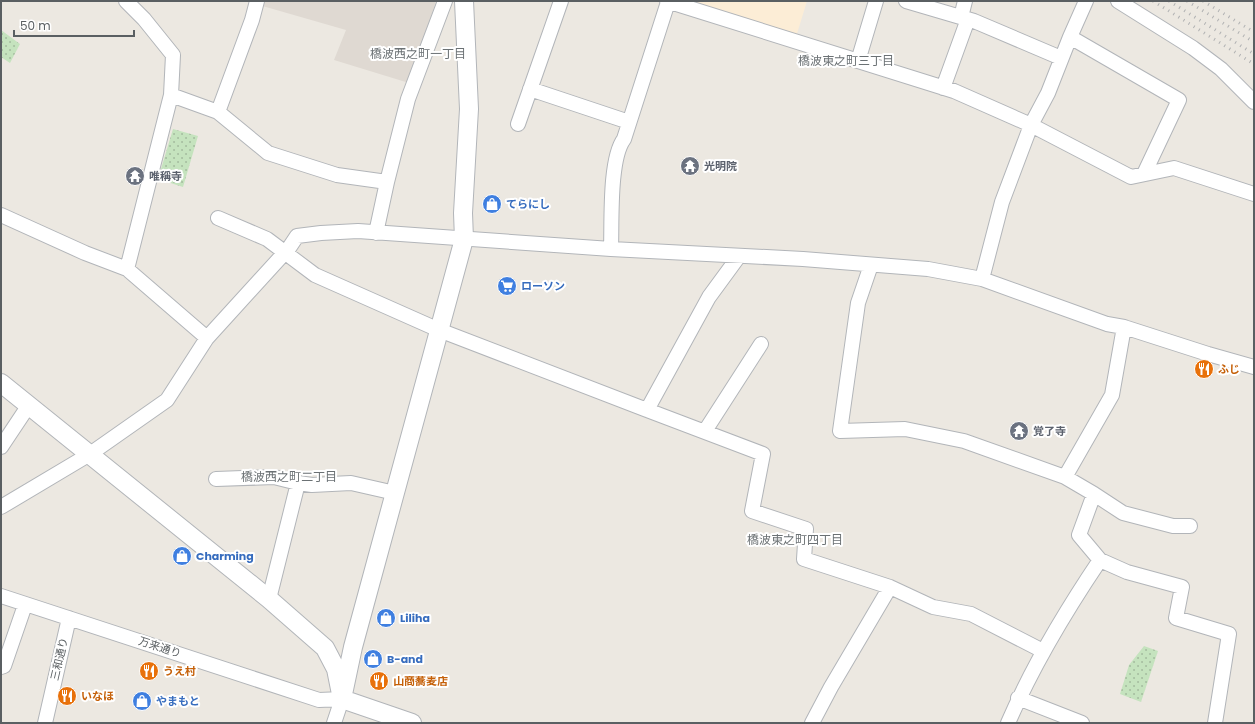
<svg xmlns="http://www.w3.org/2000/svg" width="1255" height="724" font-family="Poppins,'Noto Sans JP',sans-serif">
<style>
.commercial{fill:#fcedd6}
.education{fill:#dfd9d2}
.green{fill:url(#green-dots)}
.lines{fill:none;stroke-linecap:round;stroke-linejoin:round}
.minor-casing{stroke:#b2b5b9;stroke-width:16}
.tertiary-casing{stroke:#b2b5b9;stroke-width:20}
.minor{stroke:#fff;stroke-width:14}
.tertiary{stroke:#fff;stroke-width:18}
.rail{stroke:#b0b1b2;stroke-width:3;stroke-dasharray:1 5;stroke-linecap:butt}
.labels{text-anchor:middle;stroke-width:4;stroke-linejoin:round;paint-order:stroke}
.worship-label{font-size:11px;font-weight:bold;fill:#5b616d;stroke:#fff;text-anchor:start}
.shop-label{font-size:11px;font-weight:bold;fill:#366cbe;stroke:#fff;text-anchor:start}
.food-label{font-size:11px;font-weight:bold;fill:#c56008;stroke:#fff;text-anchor:start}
.street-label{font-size:11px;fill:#5a5f62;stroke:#fff}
.neighbourhood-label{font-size:12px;fill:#6b7174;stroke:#fff}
</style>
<defs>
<pattern id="green-dots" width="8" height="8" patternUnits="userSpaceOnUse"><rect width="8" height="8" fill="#c5e3be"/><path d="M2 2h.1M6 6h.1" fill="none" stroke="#a3bb9e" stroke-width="1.8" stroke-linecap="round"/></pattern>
</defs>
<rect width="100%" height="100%" fill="#ece8e1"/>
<!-- commercial -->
<path class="commercial" d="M686,1h121l-11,36z"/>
<!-- education -->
<path class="education" d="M260,1h176l-27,82 -75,-23 12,-30 -87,-25z"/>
<!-- green -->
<path class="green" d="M1,30l19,14 -10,19 -9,-6z
M173,129l25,7 -15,51 -25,-8z
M1144,646l14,5 -17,51 -21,-8 9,-29z"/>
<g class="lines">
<defs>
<path id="minor" d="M126,1l18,18 29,36 -2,40 -44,174
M667,1l287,90 77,34 100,52 43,-9 80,26
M906,1l68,20 87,37
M1118,1l75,47 28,21 33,33
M961,17l4,-16
M1070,37l109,63 -35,74
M858,61l18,-60
M943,88l25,-69
M530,89l99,33
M171,95l47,17 50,41 69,22 50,7
M218,112l34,-92 5,-19
M518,124l43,-123
M1,215l84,38 42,16 80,69
M218,218l49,21 48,36 124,55 208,80 62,-113 30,-41
M376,233l11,-51 21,-83 37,-98
M611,249c1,-27 -2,-90 13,-110l44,-137
M871,265l-13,38 -18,128 65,-2 59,12 101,36 29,17 -15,41 21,25c-35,52 -67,105 -92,163
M982,279l20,-77 29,-77 17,-32 22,-56 16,-36
M647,410l116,44 -11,57 54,18 -2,30 86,28 43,20 38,7 72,37
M705,431l56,-87
M1,447l28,-42
M1065,477l47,-82 12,-68
M216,479l58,-2 24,6 14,2 39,-2 44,10
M1094,494l29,19 50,13h17
M1,507l89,-53 77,-54 40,-62 82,-90 8,-12 24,-3 37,-2 253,18 192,10 125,10 54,10 125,45 17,3 84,27 46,13
M1100,560l27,12 55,15 -6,31 53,16 -14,89
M1,596l318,104 23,-1 -8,24
M269,599l29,-116
M1,667l3,-1 21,-61
M1018,698l64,25
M45,723l24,-105
M812,723l19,-36 59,-100"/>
<path id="tertiary" d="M1,383l268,216 56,49 11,21 6,30 70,24
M342,699l11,-52 111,-408 -1,-26 6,-104 -5,-108"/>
</defs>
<!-- minor casing -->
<use href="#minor" class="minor-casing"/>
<!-- tertiary casing -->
<use href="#tertiary" class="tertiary-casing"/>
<!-- minor -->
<use href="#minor" class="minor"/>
<!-- tertiary -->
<use href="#tertiary" class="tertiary"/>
<!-- rail -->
<path class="rail" d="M1153,1l101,63
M1169,1l85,53
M1187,1l67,41
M1203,1l51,31"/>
</g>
<!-- icons -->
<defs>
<symbol id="temple-disc" viewBox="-11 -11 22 22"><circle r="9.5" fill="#6b7280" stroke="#fff"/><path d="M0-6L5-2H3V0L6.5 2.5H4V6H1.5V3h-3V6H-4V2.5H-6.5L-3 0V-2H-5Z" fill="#fff"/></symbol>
<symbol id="shop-disc" viewBox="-11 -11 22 22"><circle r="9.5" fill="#3f7fe0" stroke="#fff"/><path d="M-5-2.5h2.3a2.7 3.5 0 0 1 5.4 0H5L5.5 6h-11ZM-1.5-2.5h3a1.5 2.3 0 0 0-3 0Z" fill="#fff"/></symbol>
<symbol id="supermarket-disc" viewBox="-11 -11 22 22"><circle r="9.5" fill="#3f7fe0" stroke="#fff"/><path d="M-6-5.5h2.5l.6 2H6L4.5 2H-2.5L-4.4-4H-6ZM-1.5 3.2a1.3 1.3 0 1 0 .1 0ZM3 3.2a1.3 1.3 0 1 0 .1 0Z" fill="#fff"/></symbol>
<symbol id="restaurant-disc" viewBox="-11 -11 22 22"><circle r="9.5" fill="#e8710a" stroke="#fff"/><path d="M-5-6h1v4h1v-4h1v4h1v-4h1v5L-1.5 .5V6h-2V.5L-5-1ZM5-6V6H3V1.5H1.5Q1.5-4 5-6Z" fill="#fff"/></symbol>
</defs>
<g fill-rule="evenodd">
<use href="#temple-disc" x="679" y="155" width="22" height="22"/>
<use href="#temple-disc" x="124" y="165" width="22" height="22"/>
<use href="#shop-disc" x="481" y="193" width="22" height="22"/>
<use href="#supermarket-disc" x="496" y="275" width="22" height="22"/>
<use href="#restaurant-disc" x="1193" y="358" width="22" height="22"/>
<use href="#temple-disc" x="1008" y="420" width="22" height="22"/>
<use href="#shop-disc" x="171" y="545" width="22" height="22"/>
<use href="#shop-disc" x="375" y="607" width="22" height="22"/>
<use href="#shop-disc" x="362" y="648" width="22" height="22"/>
<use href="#restaurant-disc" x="138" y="660" width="22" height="22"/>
<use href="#restaurant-disc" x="368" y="670" width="22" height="22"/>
<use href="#restaurant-disc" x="56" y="685" width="22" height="22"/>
<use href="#shop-disc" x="131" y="690" width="22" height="22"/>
</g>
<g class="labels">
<!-- worship labels -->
<g class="worship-label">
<text x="704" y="170">光明院</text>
<text x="149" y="180">唯稱寺</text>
<text x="1033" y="435">覚了寺</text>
</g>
<!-- shop labels -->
<g class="shop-label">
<text x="506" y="208">てらにし</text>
<text x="521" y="290">ローソン</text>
<text x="196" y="560">Charming</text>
<text x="400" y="622">Liliha</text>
<text x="387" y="663">B-and</text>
<text x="156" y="705">やまもと</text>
</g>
<!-- food labels -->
<g class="food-label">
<text x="1218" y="373">ふじ</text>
<text x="163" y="675">うえ村</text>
<text x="393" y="685">山商蕎麦店</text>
<text x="81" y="700">いなほ</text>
</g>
<!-- street labels -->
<g class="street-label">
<text transform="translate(160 647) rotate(18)" y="4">万来通り</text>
<text transform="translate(59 659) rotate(-77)" y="4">三和通り</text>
</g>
<!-- neighbourhood labels -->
<g class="neighbourhood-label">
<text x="418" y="58">橋波西之町一丁目</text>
<text x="846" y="65">橋波東之町三丁目</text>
<text x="289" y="481">橋波西之町二丁目</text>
<text x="795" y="544">橋波東之町四丁目</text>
</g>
</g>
<!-- border -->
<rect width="1255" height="724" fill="none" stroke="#5a5f62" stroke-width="4"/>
<!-- scale -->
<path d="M14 30v6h120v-6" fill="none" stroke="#5a5f62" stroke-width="2"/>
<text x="20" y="30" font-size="12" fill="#5a5f62" stroke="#ffffff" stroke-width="3" paint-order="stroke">50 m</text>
</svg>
